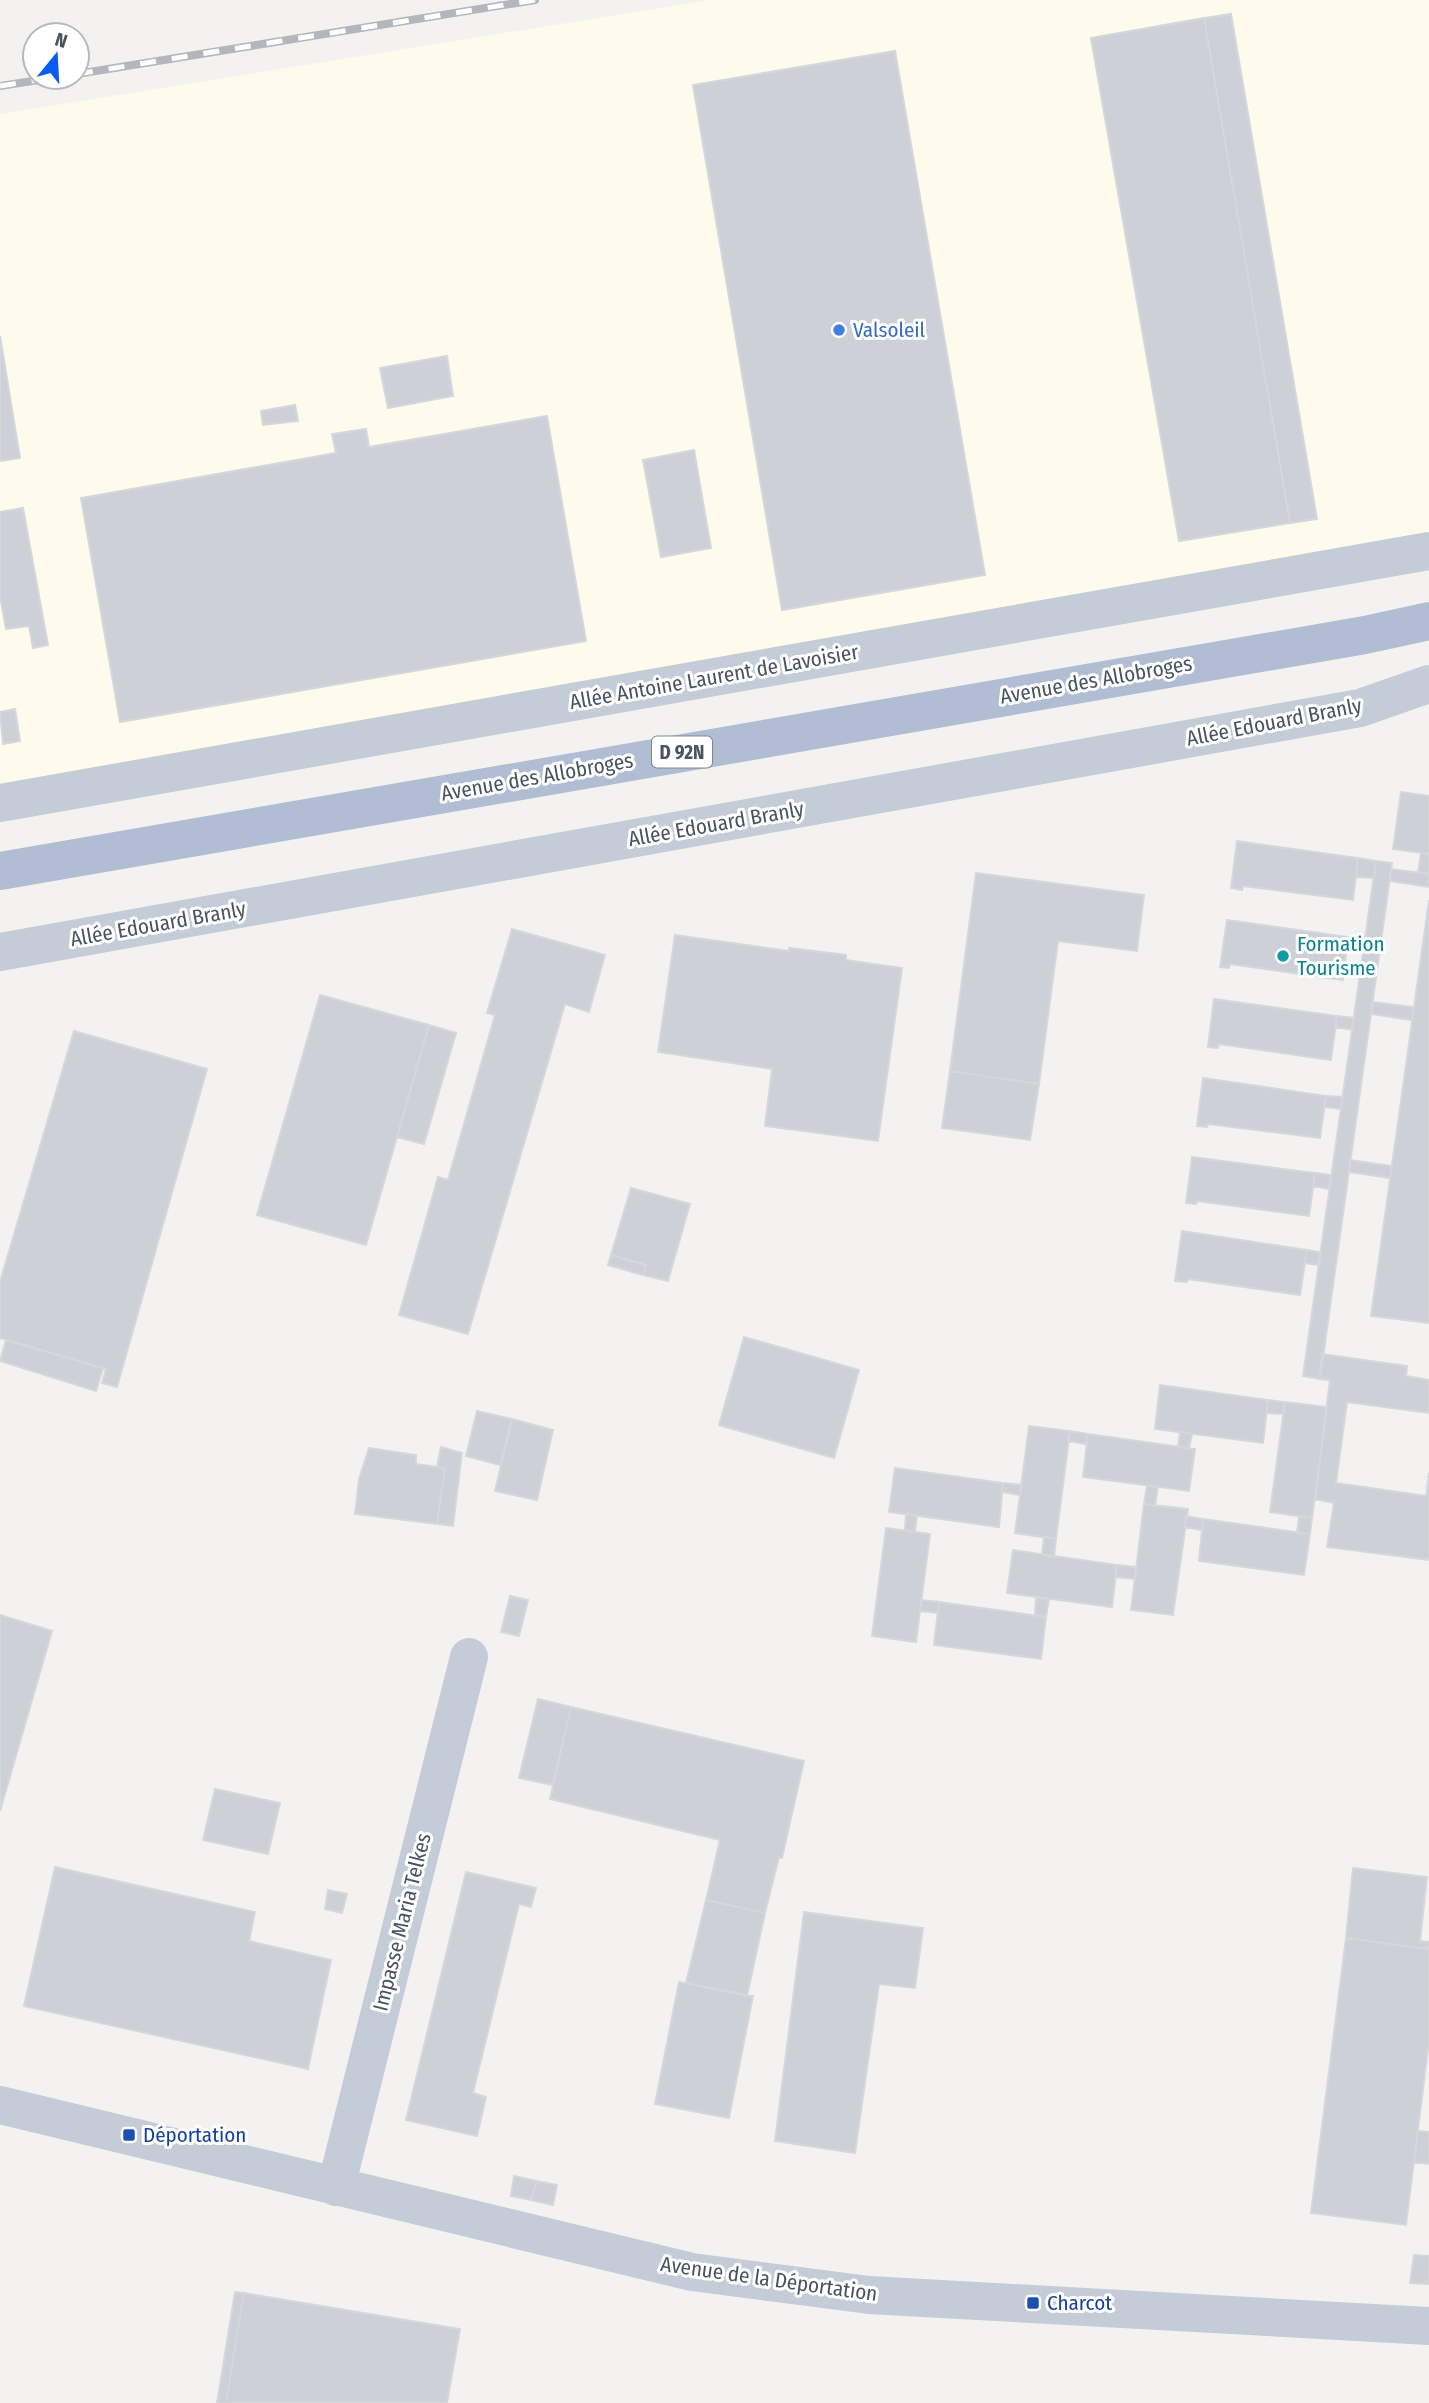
<svg xmlns="http://www.w3.org/2000/svg" width="1429" height="2403" font-family="'Fira Sans Condensed',sans-serif">
<style>
.commercial{fill:#fefaec}
.building{fill:#cdd0d7;stroke:#d5d7dd;stroke-width:2}
.lines{fill:none;stroke-linecap:round;stroke-linejoin:round}
.street{stroke:#c4ccd7;stroke-width:38}
.primary{stroke:#b0bdd2;stroke-width:38}
.rail-casing{stroke:#b3b6bc;stroke-width:8}
.rail{stroke:#fff;stroke-width:5;stroke-dasharray:16;stroke-linecap:butt}
.shop-dot{fill:#3f7fe0;stroke:#fff;stroke-width:2.5}
.culture-dot{fill:#0f9aa8;stroke:#fff;stroke-width:2.5}
.transit-dot{fill:#1a4fb4;stroke:#fff;stroke-width:2.5}
.labels{text-anchor:middle;stroke-width:6;stroke-linejoin:round;paint-order:stroke}
.shield{fill:#fff;stroke:#7f8690;stroke-width:2}
.shield-label{font-size:19px;font-weight:bold;fill:#485261}
.shop-label{font-size:21px;fill:#366cbe;stroke:#fff;text-anchor:start}
.street-label{font-size:21px;fill:#485261;stroke:#fff}
.culture-label{font-size:21px;fill:#0d838f;stroke:#fff;text-anchor:start}
.transit-label{font-size:21px;fill:#164399;stroke:#fff;text-anchor:start}
</style>
<rect width="100%" height="100%" fill="#f4f2f1"/>
<!-- commercial -->
<path class="commercial" d="M710,0h719v535l-1429,254v-675z"/>
<!-- building -->
<path class="building" d="M1231,14l86,505 -27,4 -86,-505z
M1204,18l86,505 -111,18 -88,-503z
M895,51l90,524 -203,35 -89,-525z
M0,336l20,122 -20,3z
M447,356l6,40 -65,12 -8,-40z
M295,405l3,16 -35,4 -2,-14z
M547,416l39,225 -466,81 -39,-224 255,-45 -4,-19 34,-5 3,18z
M694,450l17,98 -50,9 -18,-97z
M23,508l25,137 -15,3 -4,-22 -23,3 -6,-33v-84z
M15,709l5,32 -17,3 -3,-32z
M1401,792l28,4v58l-36,-5z
M1237,841l121,17 -5,42 -110,-14 -1,4 -11,-2z
M1421,853l8,1v20l-11,-2z
M1358,858l18,3 -2,17 -18,-1z
M1376,861l16,2 -72,516 -17,-3z
M1391,869l38,5v13l-39,-6z
M976,873l168,22 -7,56 -79,-10 -19,143 -89,-13z
M1429,900v423l-58,-7z
M1227,920l121,17 -5,43 -113,-16 -1,4 -9,-1z
M512,929l93,26 -16,57 -24,-8 -97,330 -69,-19 39,-138 10,3 47,-165 -8,-2z
M675,935l114,16v-3l57,7v5l56,8 -24,173 -113,-15 7,-57 -114,-17z
M1348,937l17,2 -2,11 -16,-2z
M320,995l109,30 -63,220 -109,-30z
M1214,999l123,17 -6,44 -112,-16 -1,4 -10,-1z
M1373,1002l40,5 -1,13 -41,-6z
M1337,1016l17,2 -1,12 -17,-3z
M429,1025l27,8 -32,111 -27,-7z
M74,1031l133,38 -90,318 -15,-4 4,-14 -106,-31v-56z
M950,1071l89,13 -9,56 -88,-12z
M1203,1078l123,18 -6,42 -112,-14 -1,3 -10,-1z
M1326,1096l17,1 -2,12 -17,-2z
M1192,1157l123,16 -6,43 -112,-15 -1,3 -10,-1z
M1350,1160l42,6 -2,12 -41,-6z
M1315,1173l16,2 -2,14 -16,-3z
M631,1188l59,16 -22,77 -25,-6 3,-10 -35,-10z
M1182,1231l125,19 -7,45 -112,-16 -1,3 -12,-1z
M1307,1250l13,2 -2,13 -13,-2z
M611,1255l35,10 -3,10 -35,-10z
M744,1337l115,33 -25,88 -115,-33z
M6,1340l97,28 -7,23 -96,-30z
M1322,1354l85,12 -1,10 23,4v33l-82,-11 -11,81 90,13 3,-23v87l-102,-13 7,-44 -19,-4 15,-119 -10,-1z
M1160,1385l108,15 -5,43 -108,-14z
M1268,1400l17,2 -2,12 -16,-1z
M1285,1402l42,5 -15,111 -42,-6z
M477,1411l35,8 -12,46 -34,-9z
M512,1419l41,11 -16,70 -42,-9z
M1029,1426l41,5 -14,108 -41,-6z
M1070,1431l18,3 -2,10 -18,-3z
M1180,1432l12,2 -3,15 -11,-2z
M1088,1434l107,15 -6,42 -106,-14z
M441,1447l21,6 -9,73 -16,-2 8,-56 -8,-1z
M369,1448l47,7v9l29,4 -8,56 -82,-10 4,-35z
M895,1468l108,15 -4,44 -110,-15z
M1003,1483l19,2 -2,10 -18,-3z
M1147,1486l11,1 -3,19 -11,-2z
M1144,1504l44,5 -15,106 -42,-5z
M906,1514l11,1 -2,17 -10,-2z
M1186,1516l17,3 -1,11 -17,-3z
M1299,1517l13,1 -2,16 -13,-1z
M1203,1519l107,15 -6,41 -105,-14z
M886,1528l44,6 -14,108 -44,-6z
M1044,1537l12,2 -2,18 -12,-2z
M1013,1550l104,15 -5,42 -105,-14z
M1117,1565l19,2 -1,12 -20,-2z
M510,1596l18,4 -9,36 -18,-4z
M1036,1598l13,1 -3,18 -11,-2z
M921,1600l18,2 -1,11 -18,-2z
M939,1602l107,15 -5,42 -107,-14z
M0,1615l52,16 -52,180z
M538,1699l33,8 -18,78 -34,-7z
M571,1707l233,54 -22,97 -3,-1 -14,56 -59,-13 14,-60 -170,-41z
M215,1789l65,14 -12,51 -65,-14z
M55,1867l200,45 -6,29 82,19 -23,109 -284,-63z
M1353,1868l74,9 -7,64 9,1v7l-83,-11z
M466,1872l70,16 -5,19 -12,-3 -46,189 13,4 -9,39 -71,-16z
M328,1890l19,4 -5,19 -17,-4z
M706,1900l59,13 -18,83 -61,-13z
M804,1912l119,16 -8,60 -36,-4 -24,169 -80,-12z
M1346,1938l83,11v92l-23,184 -95,-12z
M679,1982l74,14 -24,122 -74,-14z
M1418,2131l11,1v32l-15,-2z
M514,2176l23,5 -6,19 -20,-4z
M537,2181l20,4 -4,20 -22,-5z
M1414,2255l15,1v28l-19,-1z
M235,2292l9,1 -18,110h-9z
M244,2293l216,36 -13,74h-221z"/>
<g class="lines">
<!-- street -->
<path class="street" d="M0,803l1429,-252
M0,952l1360,-244 69,-24
M0,2105l692,167 177,23 560,31
M336,2187l133,-530"/>
<!-- primary -->
<path class="primary" d="M0,871l1365,-236 64,-14"/>
<defs>
<path id="rail" d="M77,74l458,-74
M0,86l58,-9"/>
</defs>
<!-- rail casing -->
<use href="#rail" class="rail-casing"/>
<!-- rail -->
<use href="#rail" class="rail"/>
</g>
<!-- markers -->
<circle class="shop-dot" cx="839" cy="330" r="7"/>
<circle class="culture-dot" cx="1283" cy="956" r="7"/>
<g class="transit-dot">
<rect x="122" y="2128" width="14" height="14" rx="3.5"/>
<rect x="1026" y="2296" width="14" height="14" rx="3.5"/>
</g>
<g class="labels">
<!-- shield labels -->
<rect class="shield" x="652" y="736.5" width="60" height="31" rx="5"/>
<g class="shield-label">
<text x="682" y="759">D 92N</text>
</g>
<!-- shop labels -->
<g class="shop-label">
<text x="853" y="337">Valsoleil</text>
</g>
<!-- street labels -->
<g class="street-label">
<text transform="translate(714 677) rotate(-10)" y="7">Allée Antoine Laurent de Lavoisier</text>
<text transform="translate(1096 680) rotate(-10)" y="7">Avenue des Allobroges</text>
<text transform="translate(1274 722) rotate(-11)" y="7">Allée Edouard Branly</text>
<text transform="translate(537 777) rotate(-10)" y="7">Avenue des Allobroges</text>
<text transform="translate(716 824) rotate(-10)" y="7">Allée Edouard Branly</text>
<text transform="translate(158 924) rotate(-10)" y="7">Allée Edouard Branly</text>
<text transform="translate(402 1922) rotate(-76)" y="7">Impasse Maria Telkes</text>
<text transform="translate(769 2279) rotate(8)" y="7">Avenue de la Déportation</text>
</g>
<!-- culture labels -->
<g class="culture-label">
<text x="1297" y="951">Formation<tspan x="1297" dy="24">Tourisme</tspan></text>
</g>
<!-- transit labels -->
<g class="transit-label">
<text x="143" y="2142">Déportation</text>
<text x="1047" y="2310">Charcot</text>
</g>
</g>
<!-- north arrow -->
<g transform="translate(56 56) rotate(18)"><circle r="33" fill="#ffffff" stroke="#b6bac0" stroke-width="2"/>
<path d="M0-5L12 26L0 18L-12 26Z" fill="#0c5bf3"/>
<text y="-10" font-size="19" font-weight="bold" text-anchor="middle" fill="#485261">N</text>
</g>
</svg>
